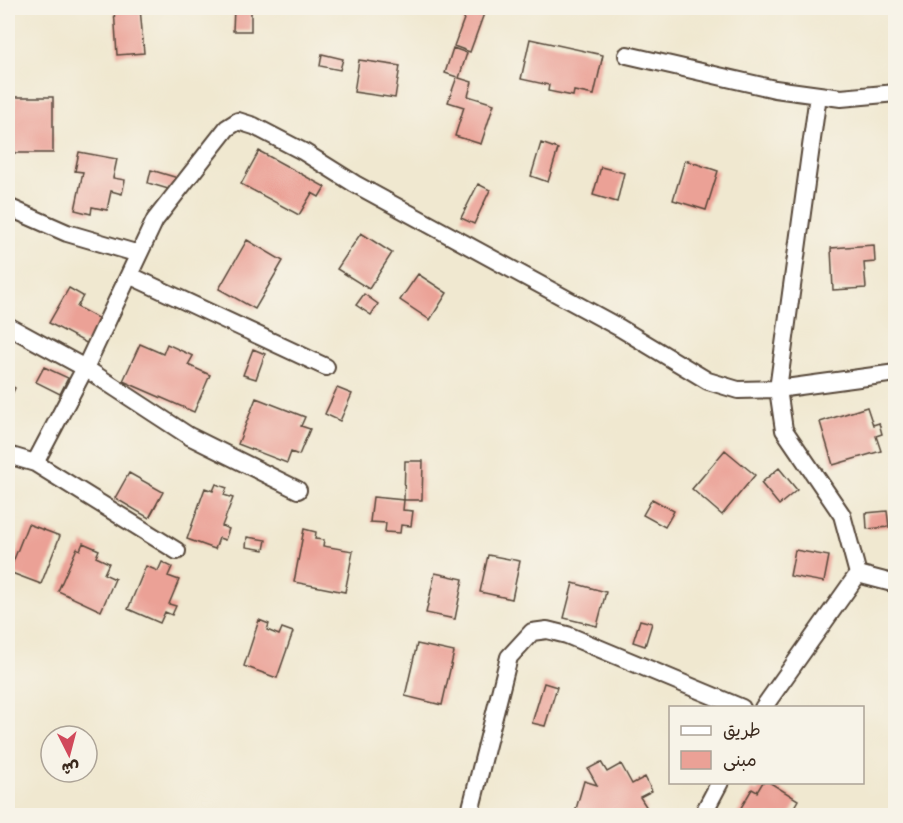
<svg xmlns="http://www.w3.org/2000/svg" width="903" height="823" font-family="'Patrick Hand','Playpen Sans Arabic',sans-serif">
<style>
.building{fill:#eba196}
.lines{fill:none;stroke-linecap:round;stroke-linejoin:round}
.street-casing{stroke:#564639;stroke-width:20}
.street{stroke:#fff;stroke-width:16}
</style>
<rect width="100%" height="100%" fill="#f7f3e8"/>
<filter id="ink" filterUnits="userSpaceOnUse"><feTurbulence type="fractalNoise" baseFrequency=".0167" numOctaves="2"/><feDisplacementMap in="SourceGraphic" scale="12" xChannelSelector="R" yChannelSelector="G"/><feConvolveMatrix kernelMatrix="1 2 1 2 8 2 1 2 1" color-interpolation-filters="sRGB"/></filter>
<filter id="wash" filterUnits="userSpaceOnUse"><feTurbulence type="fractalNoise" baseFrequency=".008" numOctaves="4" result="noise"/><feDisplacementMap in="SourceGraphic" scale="24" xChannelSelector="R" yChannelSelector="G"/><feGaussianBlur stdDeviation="1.35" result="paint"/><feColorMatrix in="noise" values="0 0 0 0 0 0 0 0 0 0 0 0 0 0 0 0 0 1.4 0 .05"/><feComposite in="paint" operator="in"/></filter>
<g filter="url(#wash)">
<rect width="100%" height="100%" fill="#f0e8d0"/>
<g id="blocks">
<!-- building -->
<path class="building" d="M140,8l4,45 -27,2 -3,-46z
M234,8h17v23h-18z
M468,8h18l-16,44 -16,-6z
M530,39l73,16 -9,40 -20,-4 -1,5 -25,-5 1,-6 -28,-6z
M453,48l14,5 -8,25 13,4 -4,14 26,8 -13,40 -26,-8 9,-29 -16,-5 9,-25 -12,-4z
M322,54l21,5 -3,11 -20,-4z
M359,60l41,6 -5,32 -41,-6z
M15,97h38v56h-39z
M541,143l17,6 -10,33 -17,-6z
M259,151l66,36 -6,10 -7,-4 -13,22 -58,-31z
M79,152l38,7 -4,19 12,2 -3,14 -11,-3 -4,19 -15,-3 -1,7 -16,-4 8,-38 -8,-1z
M685,160l33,11 -12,39 -33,-10z
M601,167l23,6 -7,29 -24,-7z
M151,170l27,8 -3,13 -27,-8z
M478,184l12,6 -16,34 -13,-6z
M361,233l31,20 -23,36 -32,-20z
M247,240l36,21 -28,48 -36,-20z
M874,245l1,17 -11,1 2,25 -33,2 -2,-42z
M418,274l29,19 -17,27 -30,-20z
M69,288l14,8 -6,11 28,15 -13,24 -43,-23z
M364,294l14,10 -7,11 -15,-10z
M140,344l23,10 4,-10 26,12 -5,9 22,10 -16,37 -71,-31z
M253,349l12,5 -9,25 -13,-4z
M44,367l24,11 -8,16 -24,-12z
M8,384l7,4 -7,14z
M337,388l15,6 -12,27 -15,-7z
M256,398l49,19 -4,9 9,3 -11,26 -8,-3 -4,11 -49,-19z
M867,407l6,18 6,-2 3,11 -6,2 5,15 -48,14 -13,-43z
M725,450l30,25 -33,40 -30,-26z
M405,461h18l-1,39h-18z
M779,468l18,22 -18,15 -18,-22z
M129,473l34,19 -14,26 -34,-20z
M216,484l11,4 -3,7 9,3 -11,28 7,3 -4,11 -6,-2 -4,11 -28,-10 18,-51 8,3z
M373,497l31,3 -1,10 10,1 -2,15 -10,-1 -1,8 -15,-1 1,-9 -16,-1z
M652,499l22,12 -9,16 -22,-12z
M887,511l2,16 -22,2 -1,-16z
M28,524l32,12 -19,48 -32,-12z
M304,529l12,3 -1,7 9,1 -1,6 30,5 -8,41 -51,-10z
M247,537l19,3 -2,10 -18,-3z
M83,543l16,7 -3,7 13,6 -5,11 11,5 -14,32 -43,-20 19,-43 3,2z
M795,550l34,6 -5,26 -34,-6z
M488,555l32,6 -8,38 -32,-7z
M162,562l10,5 -4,9 11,4 -10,24 7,2 -4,9 -7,-3 -5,11 -32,-14 18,-43 12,5z
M435,573l28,6 -8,40 -29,-6z
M573,583l33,9 -9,34 -33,-8z
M259,620l10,4 -2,6 12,5 3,-7 11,4 -16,46 -33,-12z
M640,620l12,3 -7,23 -12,-4z
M417,644l37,8 -12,53 -37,-9z
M544,683l13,4 -12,39 -13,-3z
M601,762l6,10 14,-8 11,20 13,-7 7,14 -12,6 7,11 -2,8h-71l10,-35 13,4 -9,-16z
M763,782h6l29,18 -9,16h-53l16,-27 5,3z"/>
</g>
</g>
<g filter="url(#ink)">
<use href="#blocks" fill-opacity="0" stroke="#564639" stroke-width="1.5"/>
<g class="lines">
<defs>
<path id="street" d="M627,55l148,34 66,9 55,-5
M8,207l59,26 72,21
M129,275l197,92
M8,326l77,42 104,68 109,54
M8,455l27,8 142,88
M35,463l50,-95 70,-148 72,-92 11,-7 16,5 50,26 51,32 265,144 88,53 30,9 40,-1 118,-16
M858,574l38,10
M763,708l95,-134 -16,-59 -58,-85 -6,-41 40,-294
M469,816l40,-159 23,-25 15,-2 20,5 175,73
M702,816l18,-34"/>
</defs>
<!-- street casing -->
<use href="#street" class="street-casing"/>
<!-- street -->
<use href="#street" class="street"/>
</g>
</g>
<!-- margin -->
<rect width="903" height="823" fill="none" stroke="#f7f3e8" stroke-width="30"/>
<!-- legend -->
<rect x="669" y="706" width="195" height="78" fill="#f7f3e8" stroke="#aca397" stroke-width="1.5"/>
<rect x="681" y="726" width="30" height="9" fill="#ffffff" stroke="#aca397" stroke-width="1.5"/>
<text x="723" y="736" font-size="18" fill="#3b2a1e">طريق</text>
<rect x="681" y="751" width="30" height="18" fill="#eba196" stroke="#aca397" stroke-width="1.5"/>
<text x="723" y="766" font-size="18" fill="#3b2a1e">مبنى</text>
<!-- north arrow -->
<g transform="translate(69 754) rotate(174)"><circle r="28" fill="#f7f3e8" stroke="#aca397" stroke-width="1.5"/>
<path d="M0-4.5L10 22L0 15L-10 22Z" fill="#d1495b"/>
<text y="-9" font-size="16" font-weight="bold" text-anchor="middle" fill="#3b2a1e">ش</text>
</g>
</svg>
